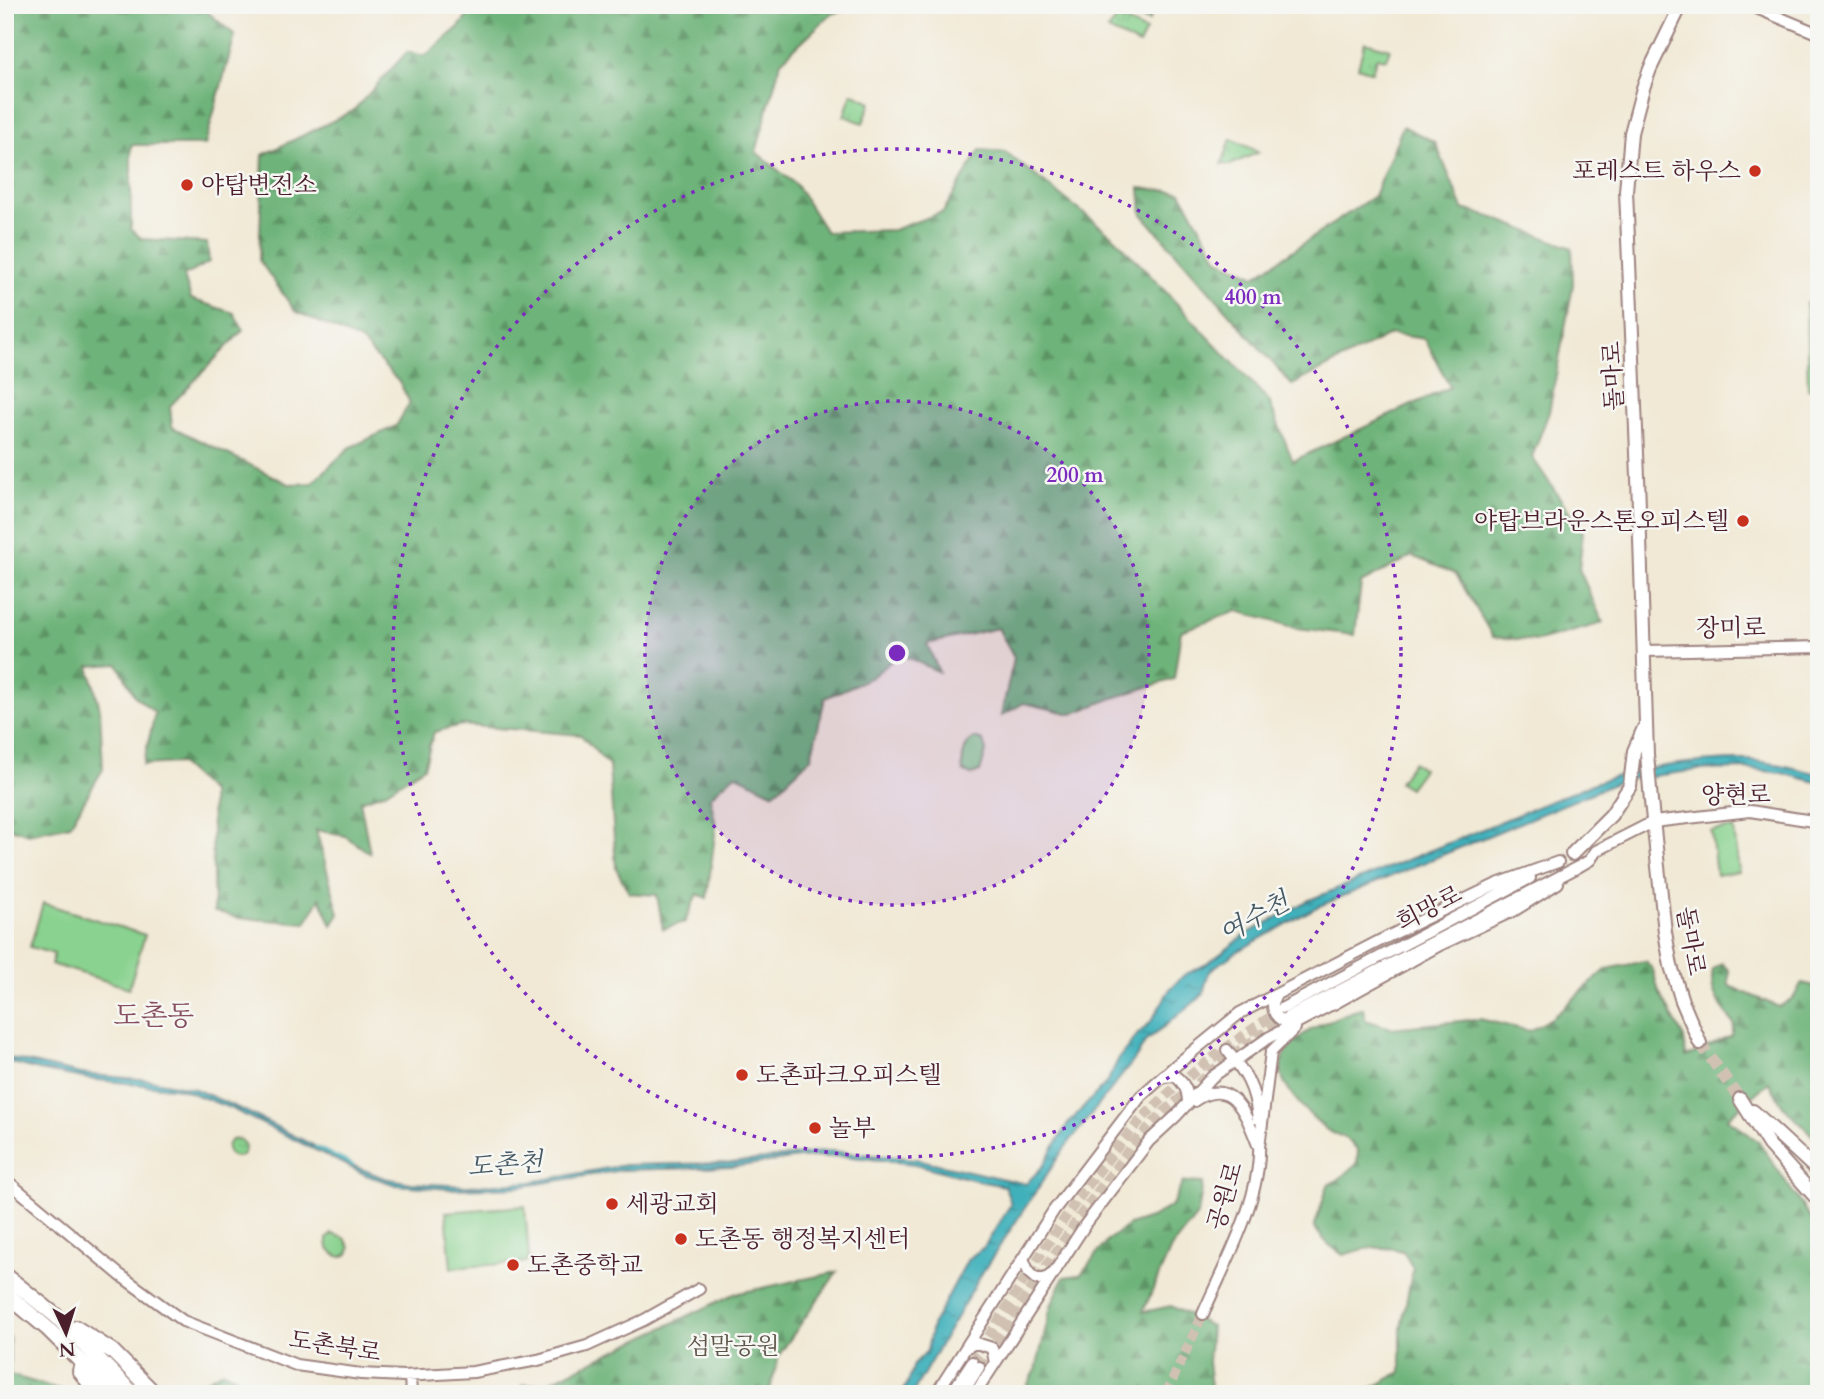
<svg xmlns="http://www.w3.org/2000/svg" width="1824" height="1399" font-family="Cardo,'Noto Serif KR',serif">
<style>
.forest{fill:url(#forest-firs);stroke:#5c6a52;stroke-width:2}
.park{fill:url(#park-tufts);stroke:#6a785d;stroke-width:2}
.pitch{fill:#89d28f;stroke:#6a785d;stroke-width:2}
.water{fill:url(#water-ripples);stroke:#466873;stroke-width:2}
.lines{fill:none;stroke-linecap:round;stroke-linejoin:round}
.stream{stroke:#41b1bb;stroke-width:2.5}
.secondary-tunnel{stroke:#d0c1b3;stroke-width:10;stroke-dasharray:10 5;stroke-linecap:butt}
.primary-tunnel{stroke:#d0c1b3;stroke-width:12;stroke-dasharray:12 6;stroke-linecap:butt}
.secondary-casing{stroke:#9e8480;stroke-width:14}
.primary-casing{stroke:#9e8480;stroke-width:16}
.highway-casing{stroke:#9e8480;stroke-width:18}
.secondary{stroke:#fff;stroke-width:10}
.primary{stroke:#fff;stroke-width:12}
.highway{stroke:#fff;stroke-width:14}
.ring{fill:none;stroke:#7b2cbf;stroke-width:3.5;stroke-dasharray:3.5 7}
.poi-dot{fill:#c8321e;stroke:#f6f6f2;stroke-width:2.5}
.labels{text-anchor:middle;stroke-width:5;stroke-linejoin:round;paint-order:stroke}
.poi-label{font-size:24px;fill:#4a1f2b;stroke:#f6f6f2;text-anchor:start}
.street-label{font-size:24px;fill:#4a1f2b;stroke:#f6f6f2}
.park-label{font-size:24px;fill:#5d5549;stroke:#f6f6f2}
.water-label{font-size:26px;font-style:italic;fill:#465965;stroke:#f6f6f2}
.quarter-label{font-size:28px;fill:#864e5e;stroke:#f6f6f2}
.centre{fill:#7b2cbf;stroke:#f6f6f2;stroke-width:3.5}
.ring-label{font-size:21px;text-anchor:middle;font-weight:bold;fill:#7b2cbf;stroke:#f6f6f2;stroke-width:5;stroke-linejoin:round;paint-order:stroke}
</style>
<defs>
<pattern id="forest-firs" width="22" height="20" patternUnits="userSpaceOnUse" patternTransform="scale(1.75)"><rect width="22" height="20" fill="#6eb47a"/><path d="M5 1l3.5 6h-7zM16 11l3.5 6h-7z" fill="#5c9264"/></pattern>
<pattern id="park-tufts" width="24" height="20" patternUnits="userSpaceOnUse" patternTransform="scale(1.75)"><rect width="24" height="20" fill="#89d28f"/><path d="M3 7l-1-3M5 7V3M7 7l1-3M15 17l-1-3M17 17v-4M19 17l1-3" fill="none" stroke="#78b47c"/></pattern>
<pattern id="water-ripples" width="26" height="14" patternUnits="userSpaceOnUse" patternTransform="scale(1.75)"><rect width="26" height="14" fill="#41b1bb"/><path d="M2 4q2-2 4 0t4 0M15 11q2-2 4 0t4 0" fill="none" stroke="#388f98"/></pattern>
</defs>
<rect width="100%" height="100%" fill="#f6f6f2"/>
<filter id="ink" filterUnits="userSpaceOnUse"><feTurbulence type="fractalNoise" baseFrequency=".0143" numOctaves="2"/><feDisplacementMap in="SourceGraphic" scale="14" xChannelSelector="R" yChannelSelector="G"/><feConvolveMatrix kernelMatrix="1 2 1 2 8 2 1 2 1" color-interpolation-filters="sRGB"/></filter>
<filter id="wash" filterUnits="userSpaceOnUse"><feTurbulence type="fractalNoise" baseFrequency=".00686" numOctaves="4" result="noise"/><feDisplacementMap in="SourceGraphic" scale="28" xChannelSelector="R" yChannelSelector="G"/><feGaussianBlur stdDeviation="1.57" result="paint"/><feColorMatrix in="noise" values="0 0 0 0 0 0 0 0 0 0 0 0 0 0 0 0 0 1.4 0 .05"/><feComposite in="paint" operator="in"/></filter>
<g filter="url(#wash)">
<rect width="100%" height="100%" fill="#f1e9d5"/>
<!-- forest -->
<path class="forest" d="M17,5h182l36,30 -30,110h-74v84l11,10 65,4 2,19 -25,14 7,23 43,14 9,17 -73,76 2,21 117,57 23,-1 37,-35 47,-22 14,-23 -10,-20 -39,-42 -66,-30 -36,-51 4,-105 90,-44 54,-59 18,4 34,-29 17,-22h391l-36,9 -50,47 -25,91 40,33 30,47 67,-2 50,-18 37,-62 25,2 109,85 155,164 24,60 157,-74 -25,-48 -34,-5 -99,51 -150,-171 -2,-26 41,4 37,67 37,17 119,-80 29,-70 32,16 28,67 31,9 78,30 1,38 -24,126 -17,45 51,75 -4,37 24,54 -65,18 -45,-4 -37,-63 -44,-18 -51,27 -6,52 -58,-7 -60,-17 -56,20 -7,48 -61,19 -41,16 -48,-11 -23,13 13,-58 -16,-30 -71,16 12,28 -39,-18 -28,23 -47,21 -14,60 -37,35 -39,-19 -25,23 6,29 -9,72 -10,-4 -12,28 -22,7 -6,-34 -28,-2 -13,-25 -7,-102 -28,-31 -120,-10 -27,7 -10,35 -39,25 -25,9 10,52 -25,-17 -29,-6 23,84 -7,11 -12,-27 -14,25 -67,-5 -25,-7 -3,-119 -32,-29 -36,2 12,-52 -20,-17 -17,-32 -29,2 11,43 3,60 -33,56 -42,9 -23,-8v-809z
M1646,961l7,9 6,22 25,46 2,19 46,-21 2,-12c-13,-18 -26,-31 -21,-55l9,-6 7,8v15l50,21 15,-10 8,-14 17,4v155l-36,-36 -14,-24 -42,36 32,24 60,89v163h-458l40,-22v-44l12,-60 -10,-17c-22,-6 -38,-3 -60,4l-15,-11 -14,-16 14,-43 10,-5 19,-16 1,-14c-5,-5 -10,-11 -17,-14 -5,-2 -10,-3 -14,-6 -13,-11 -29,-26 -38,-40 -33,-46 43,-72 74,-82l2,12 26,8 89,-9 50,12 23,-14 54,-48z
M1183,1182l20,1 -5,31 -27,34 -28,64 28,-6 40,20 -3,36 4,32h-190l14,-24 15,-64 13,-29 16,-2 28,-35 21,-15 24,-8 19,-12z
M837,1272l-58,83 -10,39h-245l-2,-9 25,-2 187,-89z
M5,1334l4,2 1,39 55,16 1,3h-61z
M223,1371l51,23h-66l-5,-12z"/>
<!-- park -->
<path class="park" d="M1118,18l28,13 -7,14 -31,-15z
M1365,42l25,7 -4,10 -9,-2 -5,15 -14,-5z
M852,93l19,9 -8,21 -19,-7z
M1231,139l28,13 -29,13 -8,-1z
M1806,303l13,1v85h-11z
M227 1148a9 9 0 1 1 18 0a9 9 0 1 1-18 0Z
M332,1234l13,4 5,10 -2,6 -6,3c-9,-2 -16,-8 -15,-18z"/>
<!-- pitch -->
<path class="pitch" d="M1133,5l19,7 -3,9 -21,-7z
M974,738l9,3 3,10 -6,21 -9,3 -8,-4c-2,-11 1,-28 11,-33z
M1413,762l10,7 -14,19 -10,-6z
M1734,828l5,44 -23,3 -5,-44z
M43,903l102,32 -16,53 -78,-24 3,-10 -24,-7z
M525,1206l4,52 -3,4 -75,6 -5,-56z"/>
<!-- water -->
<path class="water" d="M1748,760l34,5 37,9v9l-37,-10 -34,-4 -50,1 -75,10 -306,127 -82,46 -23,16 -4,6 -5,18 -6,7 -51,41 -11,18 -72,91 -81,123 -70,121h-12l8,-11 6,-19 13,-13 5,-25 36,-67 16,-12 27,-43 -6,-18 -22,-4 -68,-18 -72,-8 -44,2 -67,9 -110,3 -104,17 -67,2 -55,-4 -30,-10 -136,-67 -49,-19 -92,-10 -50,-9 -34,-9v-4l76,17 69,6 45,9 50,22 109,55 30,12 27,5 56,3 64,-4 94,-17 107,-2 98,-12 86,8 110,25 17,-18 24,-41 40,-43 12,-24 19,-24 12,-11 20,-34 14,-14 23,-11 41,-31 59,-32 290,-119c49,-16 100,-22 151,-22z"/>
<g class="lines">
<!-- stream -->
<path class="stream" d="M315,1147l38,18"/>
</g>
</g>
<g filter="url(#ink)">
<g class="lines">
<!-- secondary-tunnel -->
<path class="secondary-tunnel" d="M972,1362c49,-75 95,-155 153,-224 43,-52 101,-90 155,-128
M979,1367l103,-154 51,-69 31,-32 61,-52 63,-43
M1166,1394l37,-80"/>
<!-- primary-tunnel -->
<path class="primary-tunnel" d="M1700,1043l40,56"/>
<defs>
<path id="secondary" d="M1749,5l70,29
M1645,651l174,-4
M1275,995c-6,17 2,25 17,30
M1332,1005l108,-60 75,-35 43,-27
M1283,1008l247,-130
M1288,1017l290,-150 12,-7 6,-9 57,-29 97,-11 69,11
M1227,1050c19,24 28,37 31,69
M1163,1077l12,-1c10,8 13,15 13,28
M1194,1101c39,-26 52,14 64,44
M1259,1147l12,-95 24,-24
M5,1179l115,96 63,46 113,44 65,9 43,2 69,-4 65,-12 49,-14 57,-26 55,-31
M1023,1258l6,15 7,6h9l7,-5
M1203,1314c22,-51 59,-115 56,-172
M967,1347l9,-4 16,5 3,15
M410,1376l1,18
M936,1394l118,-184 87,-114 34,-30 65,-53 147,-76 110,-53 61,-22
M951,1394l21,-32
M962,1394l17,-27
M975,1394l110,-169 64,-84 27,-25 36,-39 56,-39 70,-37"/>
<path id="primary" d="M1681,5l-31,64 -7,19 -12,45 -5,58 12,286 9,277 4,47 14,131 6,34 11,35 18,42
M1572,854l39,-39 19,-29 4,-35 10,-23
M1740,1099l29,46 50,56
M1753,1111l66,61"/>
<path id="highway" d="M5,1275l51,41 77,78
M5,1293l42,35 67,66
M76,1328l36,23 43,43
M80,1371l18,23"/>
</defs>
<!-- secondary casing -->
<use href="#secondary" class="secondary-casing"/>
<!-- primary casing -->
<use href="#primary" class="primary-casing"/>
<!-- highway casing -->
<use href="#highway" class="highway-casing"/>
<!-- secondary -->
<use href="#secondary" class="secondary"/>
<!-- primary -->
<use href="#primary" class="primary"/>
<!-- highway -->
<use href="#highway" class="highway"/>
</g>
</g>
<!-- distance rings -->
<circle cx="897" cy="653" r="252" fill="#7b2cbf" fill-opacity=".12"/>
<g class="ring">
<circle cx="897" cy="653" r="252"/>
<circle cx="897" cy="653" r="504"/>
</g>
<!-- markers -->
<g class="poi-dot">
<circle cx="1755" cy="171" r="7"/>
<circle cx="187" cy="185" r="7"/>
<circle cx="1743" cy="521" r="7"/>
<circle cx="742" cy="1075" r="7"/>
<circle cx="815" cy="1128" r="7"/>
<circle cx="612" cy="1204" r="7"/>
<circle cx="681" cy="1239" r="7"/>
<circle cx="513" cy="1265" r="7"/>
</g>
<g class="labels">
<!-- poi labels -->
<g class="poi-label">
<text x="1741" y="179" text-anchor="end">포레스트 하우스</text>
<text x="201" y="193">야탑변전소</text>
<text x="1729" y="529" text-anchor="end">야탑브라운스톤오피스텔</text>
<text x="756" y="1083">도촌파크오피스텔</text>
<text x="829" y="1136">놀부</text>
<text x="626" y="1212">세광교회</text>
<text x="695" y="1247">도촌동 행정복지센터</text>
<text x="527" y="1273">도촌중학교</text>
</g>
<!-- street labels -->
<g class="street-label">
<text transform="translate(1613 376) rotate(-93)" y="8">돌마로</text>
<text transform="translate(1731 628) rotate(-1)" y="8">장미로</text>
<text transform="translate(1736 795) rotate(-1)" y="8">양현로</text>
<text transform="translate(1429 908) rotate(-27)" y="8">희망로</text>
<text transform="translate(1691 941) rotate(80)" y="8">돌마로</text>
<text transform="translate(1225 1196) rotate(-74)" y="8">공원로</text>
<text transform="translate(335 1346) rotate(9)" y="8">도촌북로</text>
</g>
<!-- park labels -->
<g class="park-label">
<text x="733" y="1354">섬말공원</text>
</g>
<!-- water labels -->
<g class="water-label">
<text transform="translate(1254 917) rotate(-29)" y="9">여수천</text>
<text transform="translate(505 1164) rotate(-4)" y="9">도촌천</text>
</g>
<!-- quarter labels -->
<g class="quarter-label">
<text x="154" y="1025">도촌동</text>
</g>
</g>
<circle cx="897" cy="653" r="10" class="centre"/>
<g class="ring-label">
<text x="1253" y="304">400 m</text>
<text x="1075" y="482">200 m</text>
</g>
<!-- margin -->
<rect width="1824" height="1399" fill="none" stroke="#f6f6f2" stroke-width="28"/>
<!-- north arrow -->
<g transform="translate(66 1333) rotate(176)" stroke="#f6f6f2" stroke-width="5" paint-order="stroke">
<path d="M0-5L12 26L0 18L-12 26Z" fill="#4a1f2b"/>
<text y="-10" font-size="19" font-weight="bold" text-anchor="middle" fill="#4a1f2b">N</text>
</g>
</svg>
